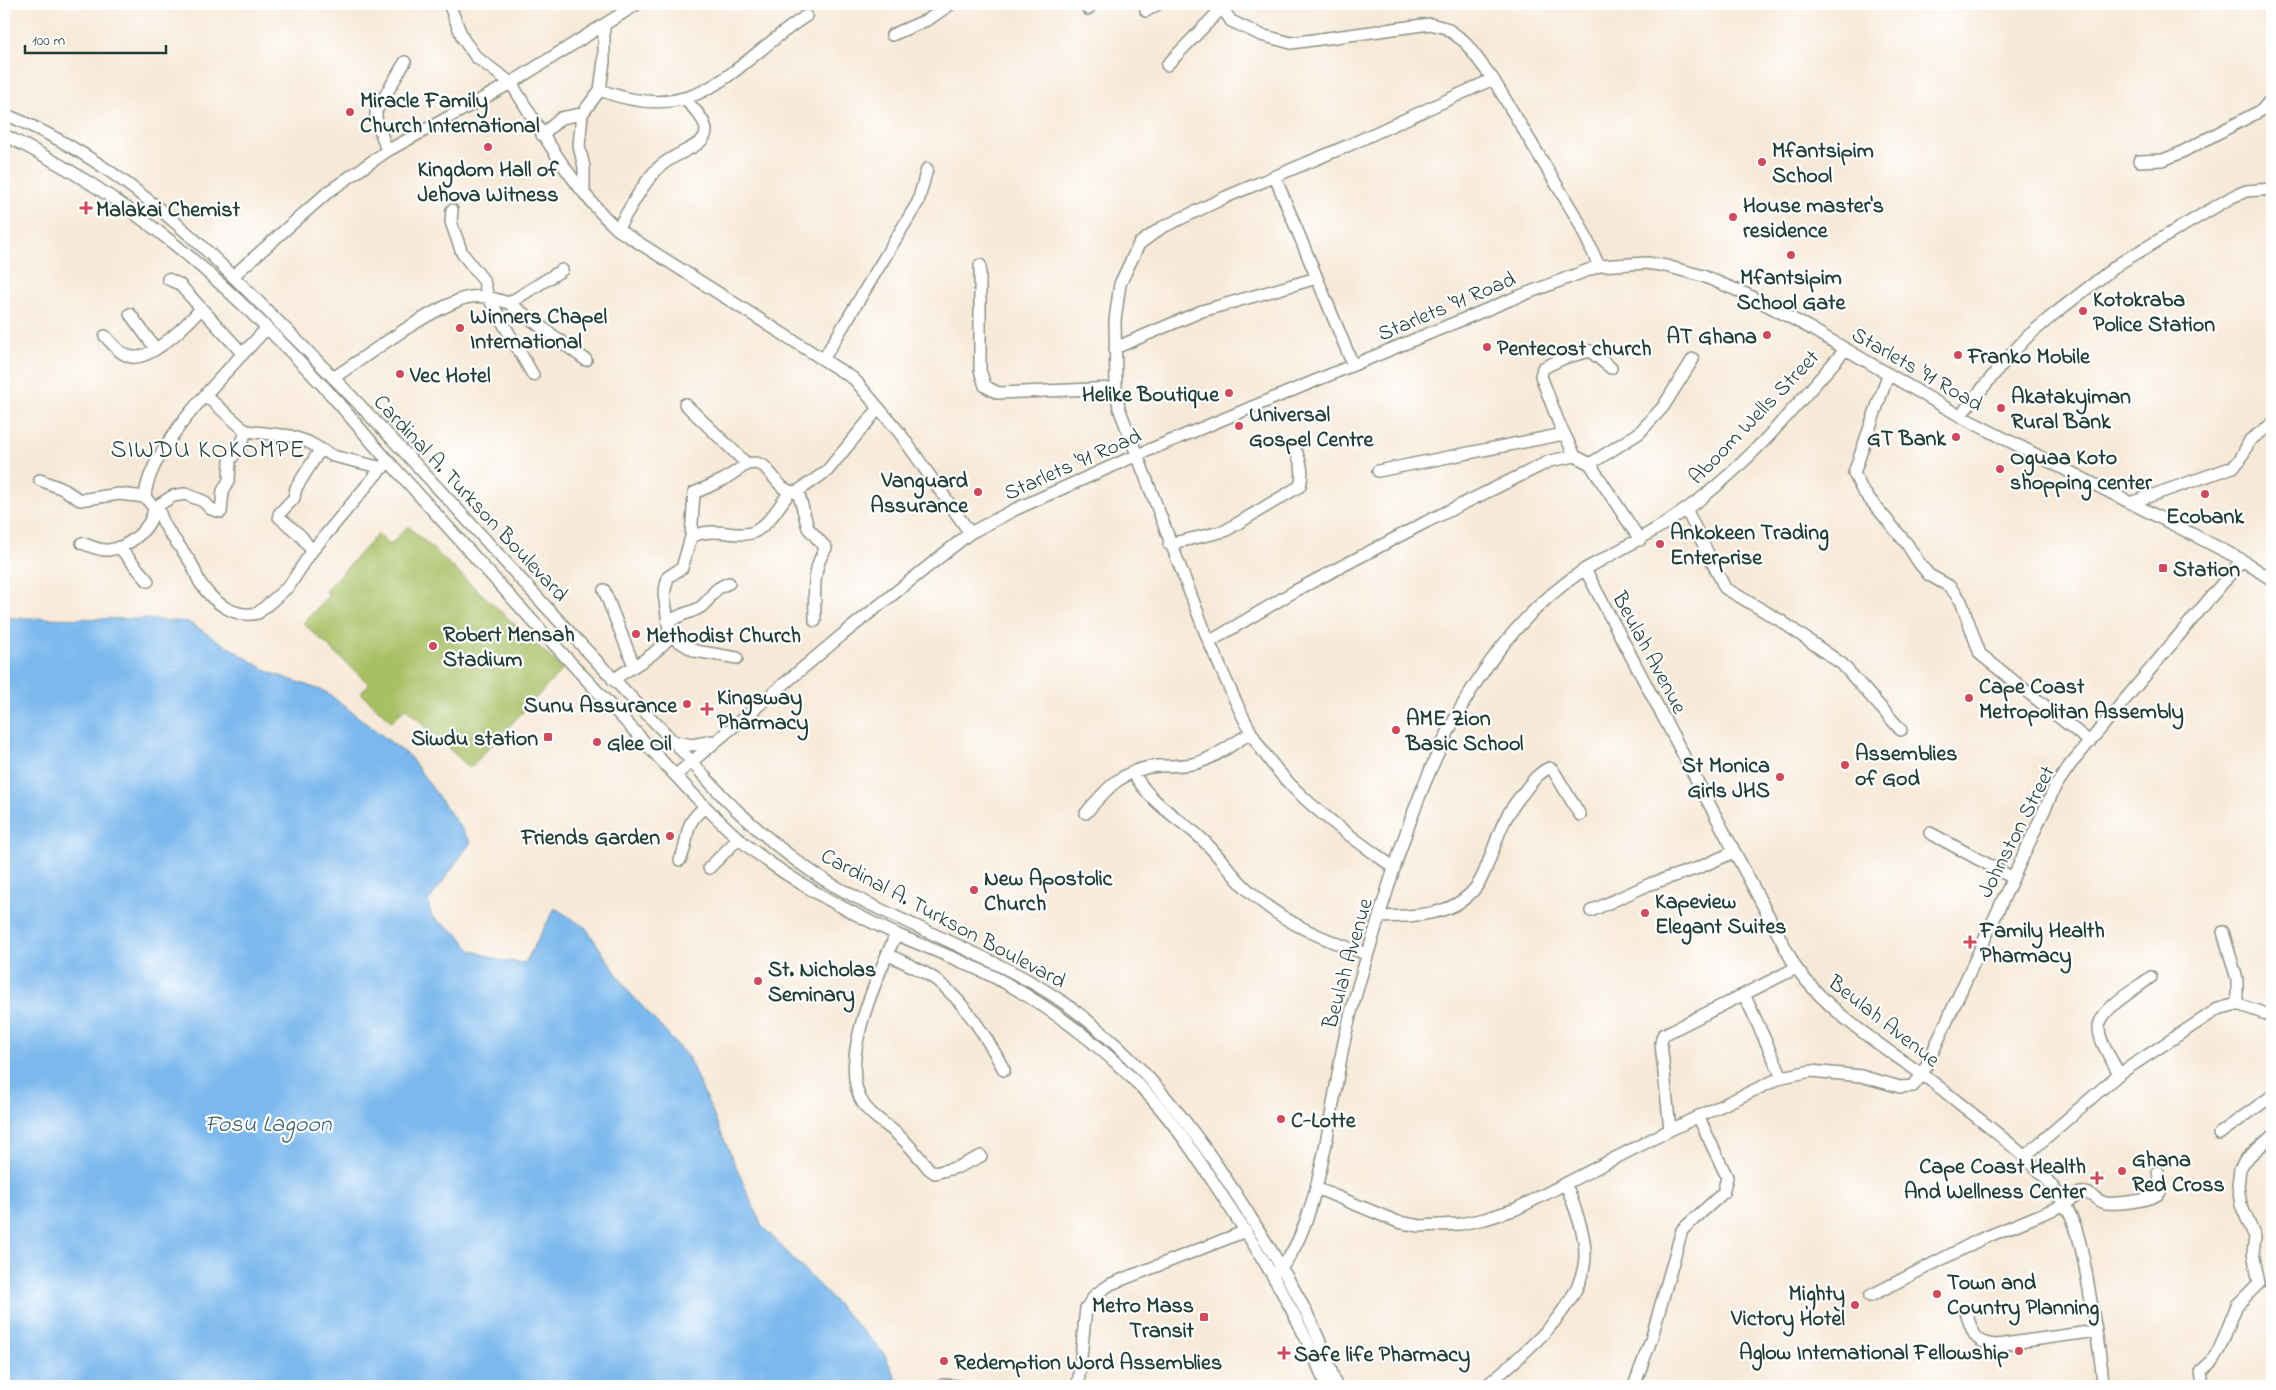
<svg xmlns="http://www.w3.org/2000/svg" width="2276" height="1390" font-family="'Indie Flower',sans-serif">
<style>
.green{fill:#a8bf64;stroke:#647e4c}
.water{fill:#7ab8ed;stroke:#4c7a90}
.lines{fill:none;stroke-linecap:round;stroke-linejoin:round}
.minor-casing{stroke:#8b9386;stroke-width:14}
.minor{stroke:#fff;stroke-width:11}
.poi-dot{fill:#d1495b;stroke:#fff;stroke-width:2}
.labels{text-anchor:middle;stroke-width:4.5;stroke-linejoin:round;paint-order:stroke}
.poi-label{font-size:22px;font-weight:bold;fill:#1f3d34;stroke:#fff;text-anchor:start}
.street-label{font-size:22px;fill:#1f3d34;stroke:#fff}
.water-label{font-size:24px;font-style:italic;fill:#3a626c;stroke:#fff}
.quarter-label{font-size:25px;letter-spacing:1px;fill:#1f3d34;stroke:#fff}
</style>
<rect width="100%" height="100%" fill="#fff"/>
<filter id="ink" filterUnits="userSpaceOnUse"><feTurbulence type="fractalNoise" baseFrequency=".02" numOctaves="2"/><feDisplacementMap in="SourceGraphic" scale="10" xChannelSelector="R" yChannelSelector="G"/><feConvolveMatrix kernelMatrix="1 2 1 2 8 2 1 2 1" color-interpolation-filters="sRGB"/></filter>
<filter id="wash" filterUnits="userSpaceOnUse"><feTurbulence type="fractalNoise" baseFrequency=".0096" numOctaves="4" result="noise"/><feDisplacementMap in="SourceGraphic" scale="20" xChannelSelector="R" yChannelSelector="G"/><feGaussianBlur stdDeviation="1.12" result="paint"/><feColorMatrix in="noise" values="0 0 0 0 0 0 0 0 0 0 0 0 0 0 0 0 0 1.4 0 .05"/><feComposite in="paint" operator="in"/></filter>
<g filter="url(#wash)">
<rect width="100%" height="100%" fill="#f7e9d7"/>
<!-- green -->
<path class="green" d="M408,526l155,143 -93,99 -65,-60 -13,14 -31,-29 8,-9 -66,-61 26,-28 -4,-4 53,-57 12,11z"/>
<!-- water -->
<path class="water" d="M4,618l142,1 42,3 81,50 57,20 84,65 61,85 -43,60 4,15 26,17 13,16 28,10 26,3 30,-55 31,20 43,64 59,65 74,169 121,126 17,34h-896z"/>
</g>
<g filter="url(#ink)">
<g class="lines">
<defs>
<path id="minor" d="M637,4l-126,79c32,51 62,105 106,146l237,150 45,53 71,101
M1220,4l11,17 30,14 30,8 139,-19 16,4 18,13 29,38 86,143 20,44
M1088,9l4,-5
M1146,11l12,-7
M892,35l37,-16 22,-15
M1167,65l55,-57
M600,90c101,39 132,-26 206,-74
M4,114c78,31 143,81 204,138 103,100 204,206 300,313 53,59 107,116 162,173 24,25 46,54 72,77 28,26 58,51 91,70 64,36 134,61 198,97 99,56 167,149 225,244 32,51 63,102 80,160
M582,114l-3,32 5,21v25
M4,135c128,62 223,148 320,252 23,25 44,52 67,77 79,87 157,176 238,261 36,39 71,79 110,114 47,40 104,70 159,96 37,16 76,30 111,50 48,27 93,62 132,102 35,36 61,78 88,119 38,58 73,115 97,180
M542,135l19,-17 21,-4 18,-24 4,-29v-35
M387,151l-11,-33v-7l29,-49
M2139,161l24,-1 17,-7 82,-43 10,-12
M1275,177l78,188
M452,210l-1,12 11,31 22,28 4,16 21,6 77,57
M617,229c12,-18 23,-41 38,-58 25,-28 83,-23 28,-73
M980,265v105l5,16 13,7 118,-5
M233,276l95,-84 59,-41 124,-68 -35,-26 -13,-18 -14,-35
M168,279l11,5 64,70
M509,303l53,-33
M130,314l25,34
M105,336c8,8 15,19 27,21 20,3 56,-34 69,-48
M1115,348l87,-37 115,-33
M824,358l94,-156 9,-33
M1888,375l-34,98 8,17 45,54 12,19 10,12 20,11 12,15 19,53 110,88
M333,378c40,-26 80,-58 124,-77 10,-5 20,-5 31,-4l45,78
M206,396l40,35
M685,404l62,60
M1960,416l44,-54 23,-25 26,-22 67,-52 112,-66 14,-6 26,-2
M1575,456l-17,-35 -17,-45 2,-8 21,-10 26,-7 21,17
M1590,464l49,-31 24,-26 30,-48
M1378,471l186,-37
M40,480l23,9 17,11 39,-6 26,3
M798,491l10,37 18,20c-15,21 -11,48 -11,73
M2130,503l103,-36 7,-7 10,-20 22,-16
M158,507c5,23 21,36 33,56 4,6 5,14 10,21 12,18 34,35 57,29l31,-27 23,-35 72,-86 7,-1
M154,508l19,-12 12,-2 18,7 8,8 10,3 2,-21 6,-11 1,-20 11,-14 5,-15 44,5 18,6 25,14 50,12
M154,508l-9,-11c3,-51 86,-129 121,-168
M1686,509l39,79 56,33 61,43 59,66
M691,537c22,-12 49,3 65,-6 15,-9 24,-27 34,-39
M82,543c8,3 18,8 26,7 21,-2 44,-22 46,-42
M1169,544l56,-13 75,-45c4,-15 1,-23 -5,-37
M119,547l29,34
M312,551l-11,-15 -22,-19v-3l15,-16 2,-10 24,-38
M1585,569c39,-21 78,-42 114,-69 55,-42 100,-98 146,-150
M604,590l30,76
M669,623c11,-11 23,-9 33,-17 13,-11 7,-15 27,-23
M670,636l25,15 42,7
M1209,642l-90,-234 -3,-20 -1,-68 5,-36 19,-40 22,-16 65,-31 121,-51 146,-67
M613,680c22,-16 41,-22 57,-44l-6,-42 4,-17 14,-9 9,-31 3,-44 29,-13 24,-16 9,-1 8,3 18,21 8,5 8,-1 29,-20 52,-63
M672,741l20,4 21,-4
M1133,772c15,28 39,42 62,61 20,16 34,39 52,56 34,33 77,51 120,65
M676,775l166,-140 128,-102 46,-24 121,-54 375,-156 87,-33 48,-3 19,3 37,10 43,18 62,33 152,89 228,116 54,28 30,20
M1086,813c21,-25 37,-44 72,-47 14,0 26,0 39,-3 20,-6 36,-20 54,-30
M1930,833l83,45
M680,860c12,-24 0,-33 25,-53
M1393,867c-52,-38 -110,-76 -142,-135 -16,-29 -28,-60 -42,-90l86,-51 131,-69 124,-61 25,-5 15,8 50,76
M709,868l30,-30
M1591,911l59,-27 48,-16 36,-16
M1379,917c41,-1 87,-1 105,-44 13,-30 15,-50 36,-76 8,-10 17,-24 29,-29l4,2 27,45
M2223,932l14,47v25
M896,934c-17,40 -61,130 -32,171 9,13 23,19 34,30 12,10 21,22 31,34l6,4 23,-6 23,-11
M887,954c16,8 33,15 48,25 30,23 52,58 69,91
M1744,994l38,83
M2119,1074c-6,-13 -21,-33 -20,-47 1,-18 39,-40 52,-50
M1670,1130l-9,-87 2,-8 133,-67
M2219,1134l53,-38
M2025,1156l94,-82 99,-65 19,-5 35,12
M1316,1188l82,34 22,4 40,-2 25,-5 31,-10 154,-79 112,-53 29,-6 50,5 39,11 13,-1 9,-11 133,-288 15,-22 172,-205
M1279,1270c38,-39 52,-158 62,-213 9,-48 24,-94 38,-140 39,-130 88,-270 206,-348l211,399c33,44 80,74 124,105 19,13 36,28 54,42 39,31 82,62 101,111 9,26 12,54 17,81 4,27 10,53 11,79
M1870,1296l109,-56 85,-35 16,-12c12,-2 15,8 26,10 10,1 48,-2 54,-11 3,-5 -1,-14 -2,-20
M1965,1310c8,21 7,33 32,35l99,-14
M943,1385l16,1
M1078,1386l8,-78 10,-14 15,-10 135,-53
M1486,1386c35,-30 89,-73 98,-120 5,-26 -9,-57 -18,-82
M1634,1386l17,-46 31,-110 41,-37 4,-16 -29,-61
M2203,1386l-2,-15 11,-10 7,-11 18,-45 22,-22 -6,-30 2,-16 -14,-32 -3,-19 2,-17 5,-9 27,-24"/>
</defs>
<!-- minor casing -->
<use href="#minor" class="minor-casing"/>
<!-- minor -->
<use href="#minor" class="minor"/>
</g>
</g>
<!-- markers -->
<g class="poi-dot">
<circle cx="350" cy="112" r="5"/>
<circle cx="488" cy="147" r="5"/>
<circle cx="1762" cy="162" r="5"/>
<path d="M83.5 200.5h5v5h5v5h-5v5h-5v-5h-5v-5h5z"/>
<circle cx="1733" cy="217" r="5"/>
<circle cx="1791" cy="255" r="5"/>
<circle cx="2083" cy="311" r="5"/>
<circle cx="460" cy="328" r="5"/>
<circle cx="1767" cy="335" r="5"/>
<circle cx="1487" cy="347" r="5"/>
<circle cx="1958" cy="355" r="5"/>
<circle cx="400" cy="374" r="5"/>
<circle cx="1229" cy="393" r="5"/>
<circle cx="2001" cy="408" r="5"/>
<circle cx="1239" cy="426" r="5"/>
<circle cx="1956" cy="437" r="5"/>
<circle cx="2000" cy="469" r="5"/>
<circle cx="978" cy="492" r="5"/>
<circle cx="2205" cy="494" r="5"/>
<circle cx="1660" cy="544" r="5"/>
<rect x="2158" y="563" width="10" height="10" rx="2.5"/>
<circle cx="636" cy="634" r="5"/>
<circle cx="433" cy="646" r="5"/>
<circle cx="1969" cy="698" r="5"/>
<circle cx="687" cy="704" r="5"/>
<path d="M704.5 701.5h5v5h5v5h-5v5h-5v-5h-5v-5h5z"/>
<circle cx="1396" cy="730" r="5"/>
<rect x="543" y="732" width="10" height="10" rx="2.5"/>
<circle cx="597" cy="742" r="5"/>
<circle cx="1845" cy="765" r="5"/>
<circle cx="1780" cy="777" r="5"/>
<circle cx="670" cy="836" r="5"/>
<circle cx="974" cy="890" r="5"/>
<circle cx="1645" cy="913" r="5"/>
<path d="M1967.5 934.5h5v5h5v5h-5v5h-5v-5h-5v-5h5z"/>
<circle cx="758" cy="981" r="5"/>
<circle cx="1281" cy="1119" r="5"/>
<circle cx="2122" cy="1171" r="5"/>
<path d="M2094.5 1170.5h5v5h5v5h-5v5h-5v-5h-5v-5h5z"/>
<circle cx="1937" cy="1294" r="5"/>
<circle cx="1855" cy="1305" r="5"/>
<rect x="1199" y="1312" width="10" height="10" rx="2.5"/>
<circle cx="2019" cy="1351" r="5"/>
<path d="M1281.5 1345.5h5v5h5v5h-5v5h-5v-5h-5v-5h5z"/>
<circle cx="944" cy="1361" r="5"/>
</g>
<g class="labels">
<!-- poi labels -->
<g class="poi-label">
<text x="360" y="107">Miracle Family<tspan x="360" dy="25">Church International</tspan></text>
<text x="1772" y="157">Mfantsipim<tspan x="1772" dy="25">School</tspan></text>
<text x="488" y="176" text-anchor="middle">Kingdom Hall of<tspan x="488" dy="25">Jehova Witness</tspan></text>
<text x="1743" y="212">House master's<tspan x="1743" dy="25">residence</tspan></text>
<text x="96" y="216">Malakai Chemist</text>
<text x="1791" y="284" text-anchor="middle">Mfantsipim<tspan x="1791" dy="25">School Gate</tspan></text>
<text x="2093" y="306">Kotokraba<tspan x="2093" dy="25">Police Station</tspan></text>
<text x="470" y="323">Winners Chapel<tspan x="470" dy="25">International</tspan></text>
<text x="1757" y="343" text-anchor="end">AT Ghana</text>
<text x="1497" y="355">Pentecost church</text>
<text x="1968" y="363">Franko Mobile</text>
<text x="410" y="382">Vec Hotel</text>
<text x="1219" y="401" text-anchor="end">Helike Boutique</text>
<text x="2011" y="403">Akatakyiman<tspan x="2011" dy="25">Rural Bank</tspan></text>
<text x="1249" y="421">Universal<tspan x="1249" dy="25">Gospel Centre</tspan></text>
<text x="1946" y="445" text-anchor="end">GT Bank</text>
<text x="2010" y="464">Oguaa Koto<tspan x="2010" dy="25">shopping center</tspan></text>
<text x="968" y="487" text-anchor="end">Vanguard<tspan x="968" dy="25">Assurance</tspan></text>
<text x="2205" y="523" text-anchor="middle">Ecobank</text>
<text x="1670" y="539">Ankokeen Trading<tspan x="1670" dy="25">Enterprise</tspan></text>
<text x="2173" y="576">Station</text>
<text x="443" y="641">Robert Mensah<tspan x="443" dy="25">Stadium</tspan></text>
<text x="646" y="642">Methodist Church</text>
<text x="1979" y="693">Cape Coast<tspan x="1979" dy="25">Metropolitan Assembly</tspan></text>
<text x="717" y="704">Kingsway<tspan x="717" dy="25">Pharmacy</tspan></text>
<text x="677" y="712" text-anchor="end">Sunu Assurance</text>
<text x="1406" y="725">AME Zion<tspan x="1406" dy="25">Basic School</tspan></text>
<text x="538" y="745" text-anchor="end">Siwdu station</text>
<text x="607" y="750">Glee Oil</text>
<text x="1855" y="760">Assemblies<tspan x="1855" dy="25">of God</tspan></text>
<text x="1770" y="772" text-anchor="end">St Monica<tspan x="1770" dy="25">Girls JHS</tspan></text>
<text x="660" y="844" text-anchor="end">Friends Garden</text>
<text x="984" y="885">New Apostolic<tspan x="984" dy="25">Church</tspan></text>
<text x="1655" y="908">Kapeview<tspan x="1655" dy="25">Elegant Suites</tspan></text>
<text x="1980" y="937">Family Health<tspan x="1980" dy="25">Pharmacy</tspan></text>
<text x="768" y="976">St. Nicholas<tspan x="768" dy="25">Seminary</tspan></text>
<text x="1291" y="1127">C-Lotte</text>
<text x="2132" y="1166">Ghana<tspan x="2132" dy="25">Red Cross</tspan></text>
<text x="2086" y="1173" text-anchor="end">Cape Coast Health<tspan x="2086" dy="25">And Wellness Center</tspan></text>
<text x="1947" y="1289">Town and<tspan x="1947" dy="25">Country Planning</tspan></text>
<text x="1845" y="1300" text-anchor="end">Mighty<tspan x="1845" dy="25">Victory Hotel</tspan></text>
<text x="1194" y="1312" text-anchor="end">Metro Mass<tspan x="1194" dy="25">Transit</tspan></text>
<text x="2009" y="1359" text-anchor="end">Aglow International Fellowship</text>
<text x="1294" y="1361">Safe life Pharmacy</text>
<text x="954" y="1369">Redemption Word Assemblies</text>
</g>
<!-- street labels -->
<g class="street-label">
<text transform="translate(1446 305) rotate(-23)" y="8">Starlets '91 Road</text>
<text transform="translate(1918 368) rotate(30)" y="8">Starlets '91 Road</text>
<text transform="translate(1753 416) rotate(-46)" y="8">Aboom Wells Street</text>
<text transform="translate(1072 463) rotate(-24)" y="8">Starlets '91 Road</text>
<text transform="translate(472 497) rotate(47)" y="8">Cardinal A. Turkson Boulevard</text>
<text transform="translate(1651 652) rotate(62)" y="8">Beulah Avenue</text>
<text transform="translate(2015 831) rotate(-63)" y="8">Johnston Street</text>
<text transform="translate(944 917) rotate(28)" y="8">Cardinal A. Turkson Boulevard</text>
<text transform="translate(1346 963) rotate(-74)" y="8">Beulah Avenue</text>
<text transform="translate(1885 1020) rotate(38)" y="8">Beulah Avenue</text>
</g>
<!-- water labels -->
<g class="water-label">
<text x="268" y="1131">Fosu Lagoon</text>
</g>
<!-- quarter labels -->
<g class="quarter-label">
<text x="208" y="457">SIWDU KOKOMPE</text>
</g>
</g>
<!-- margin -->
<rect width="2276" height="1390" fill="none" stroke="#fff" stroke-width="20"/>
<!-- scale -->
<path d="M25 45v8h141v-8" fill="none" stroke="#1f3d34" stroke-width="2.5"/>
<text x="32" y="45" font-size="15" fill="#1f3d34" stroke="#ffffff" stroke-width="4" paint-order="stroke">100 m</text>
</svg>
